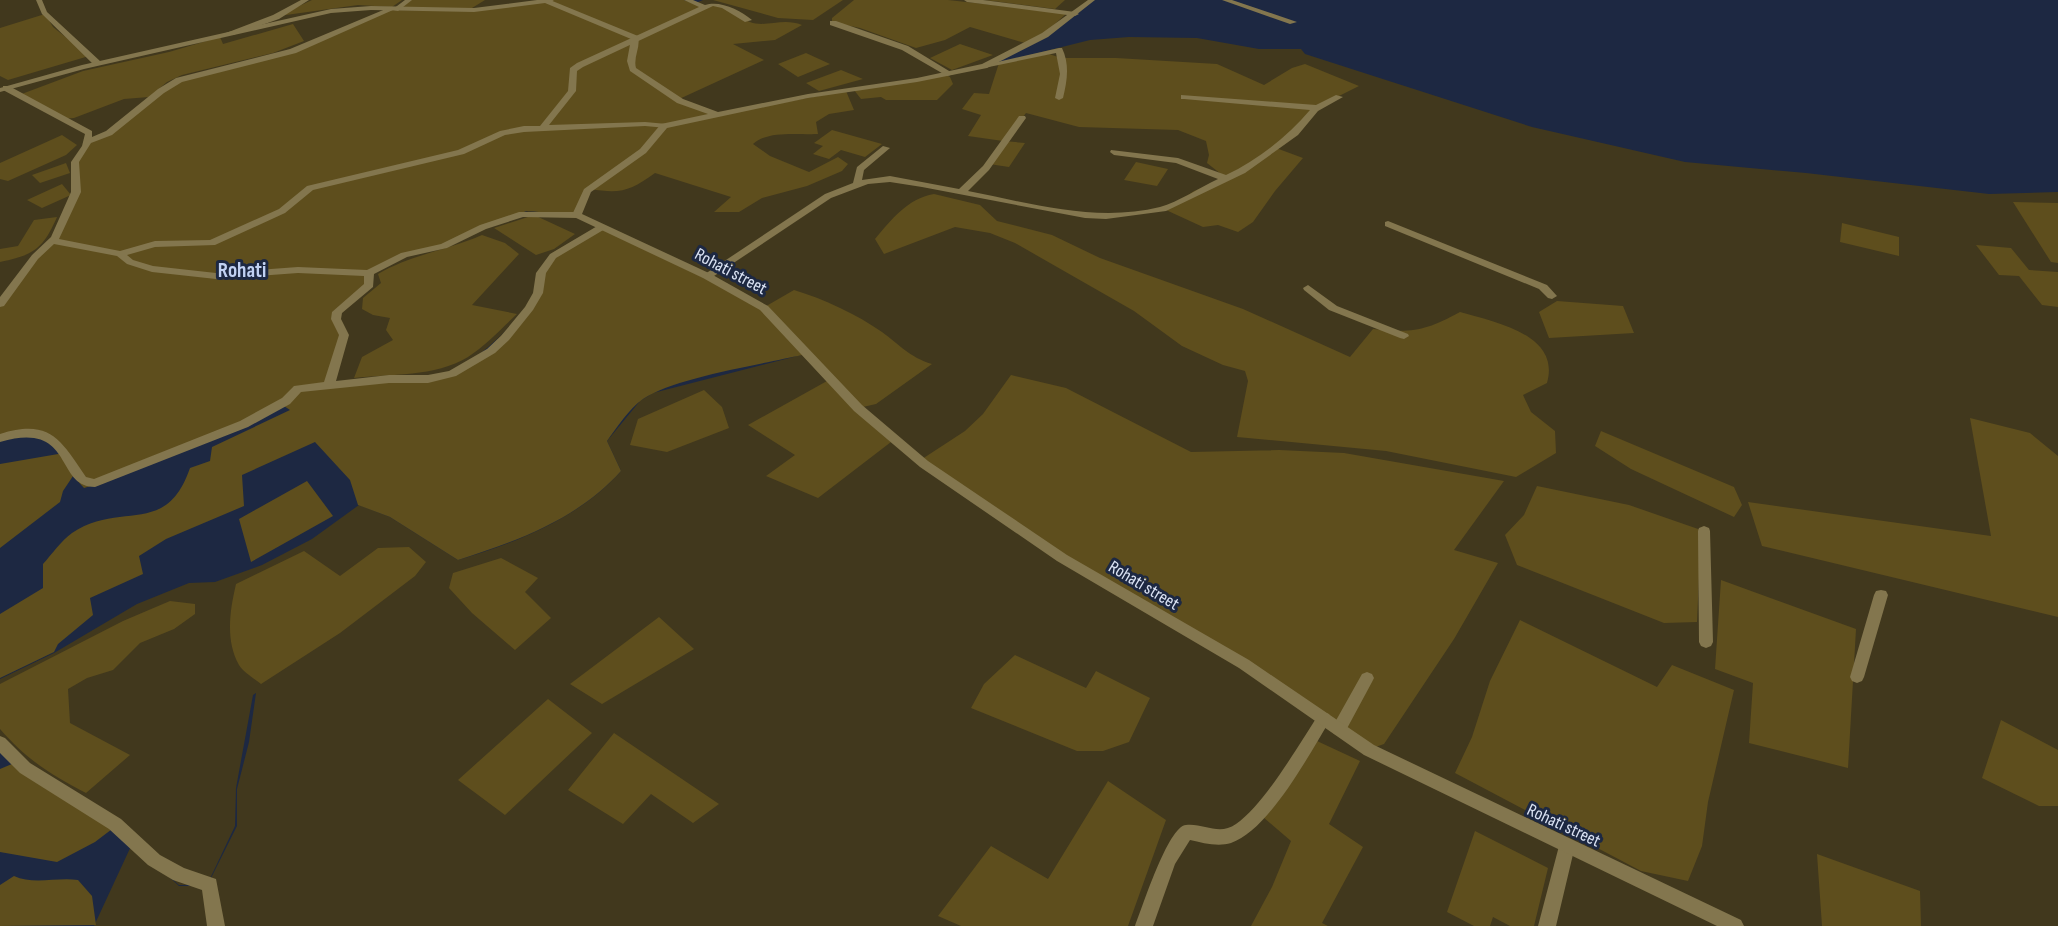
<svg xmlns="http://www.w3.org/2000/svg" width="2058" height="926" font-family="'Sofia Sans Condensed',sans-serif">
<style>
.green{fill:#41381d;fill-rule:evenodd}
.forest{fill:#5e4e1d}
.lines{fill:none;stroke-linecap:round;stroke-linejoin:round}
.minor{fill:#83764e;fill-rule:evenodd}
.tertiary{fill:#83764e;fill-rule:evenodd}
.labels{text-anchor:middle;stroke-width:6;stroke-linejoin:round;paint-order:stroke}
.street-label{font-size:18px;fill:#dbe3f4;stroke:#1d2842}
.quarter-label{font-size:21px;font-weight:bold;fill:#c1d1f2;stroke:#1d2842}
</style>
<rect width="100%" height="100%" fill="#1d2842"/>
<!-- green -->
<path class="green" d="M0,0h552l-84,11 -39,1 -353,180 -24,49 -52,57z
M703,0h389l-44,36 -58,29 100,-25 39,-3 68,1 62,11h42l4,5 227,73 153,35 121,11 183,21 69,-2v734h-1964l38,-82 -132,-99v-66l54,-26 83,-49 52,-21 26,-1 47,-17 50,-26 47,-34 31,12 68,43c60,-18 120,-41 163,-89l-14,-30 33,-40 13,-8 148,-38 -264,-63c-29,40 -62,76 -113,89 -23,6 -70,3 -96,4l6,-64 32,-49 162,-61 24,4 26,-9 98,-106 17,-96zM256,693l-7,49 -12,47v37l-30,60h-28l-24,-22 24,21h28l28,-59 1,-38 17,-93z"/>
<!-- forest -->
<path class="forest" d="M312,0h90l-10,7 -34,-2 -72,10 -2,-2z
M411,0h74l-13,8h-73z
M552,0h132l19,7c20,-7 30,9 47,15 16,6 33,-5 52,3l-27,15 -42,4 31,16 -87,40 37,15 132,-24 8,19 -25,4 -13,8 2,12c-20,1 -50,-4 -65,10l17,12 39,16 29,-15 10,7 -6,7 -35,15 -45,12 -23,14h-25l17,-15 -76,-24c-25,18 -34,21 -65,16l-17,26 -46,-4 -24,8 -55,26 -45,10 -36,17 3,11 -34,29 7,23 -15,50 95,-4 41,-15 25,-18 39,-41 26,-55 44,-25 125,60 38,22 33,-19c30,9 62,24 88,42 18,13 27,25 50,32l-56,40 -22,5 37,33 -73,56 -52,-22 29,-21 -47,-30 79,-44 -25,-26c-39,9 -129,23 -159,44 -14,10 -26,28 -36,42l14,30c-43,48 -103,70 -163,89l-68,-43 -32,-12 -8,-25 -35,-38 -73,33 2,31 -78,33 -27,17 4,18 -53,24 3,17 -35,29 -4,8 -54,26v-64l43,-26v-24c9,-10 18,-23 29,-31 49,-33 94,5 118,-65l20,-7 2,-14 78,-37 -9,-6 -171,76 -26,8 -11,-12 -10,15 -3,11 -60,46v-84l64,-11c-19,-19 -38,-19 -64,-15v-136l55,-64 21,-46 -5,-29 20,-23 12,-5 68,-53 119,-30 99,-42 79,1z
M713,0h130l-30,20 -35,-2z
M854,0h94l119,13 -19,17 -23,13 -55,-16 -25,13 -29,8 -56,-20 -28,-6v-4z
M985,0h80l-10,9z
M45,14l8,13 36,29 -81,24 -8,-4v-48z
M293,24l11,17 -31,12 -91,22 -15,7 -18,15 -25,2 -50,19 -12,1 -43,-24 64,-24 86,-19 51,-15 3,7z
M960,44l33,11 -41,15 -22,-12z
M806,53l24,11 -32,13 -20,-13z
M1049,54l12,4h55l101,6 47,21 28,-17 13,-4 54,22 -32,16 -51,46 27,10 -28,33 -22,31 -15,10 -20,-7 -15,2 -37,-17 28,-19 32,-13 -19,-15 2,-8 -3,-14 -28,-11 -99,-3 -53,-14 -22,28 21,2 -16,24 -20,-3 14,-23 -35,-5 13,-21 -19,-6 12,-16 15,1 10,-31z
M841,70l22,9 -44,12 -13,-8z
M944,74l6,3 3,7 -16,16h-51l-5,-3 -20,2 -7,-9z
M832,130l50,14 -17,13 -24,-7 -12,9 -16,-5 10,-8 -9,-3z
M62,135l15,10 -11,10 -58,26 -8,-2v-16z
M1136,162l32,7 -11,17 -33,-6z
M66,163l4,10 -30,10 -8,-8z
M62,184l9,11 -29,13 -15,-8z
M934,194l46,11 17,16 55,14 48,23 143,51 107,48 23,-28c40,4 52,2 87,-17 34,10 101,22 87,71l-24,12 8,17 24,19 1,22 -40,24 -130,-26 -149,-14 11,-56 -3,-10 -22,-6 -41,-19 -48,-35 -119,-68 -25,-10 -35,-6 -71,27 -9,-15c17,-20 32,-40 59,-45z
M2013,202l45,1v60l-7,-1z
M534,215l41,19 -21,15 -18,6 -42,-27z
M57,217c-14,32 -23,38 -57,45v-13l18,-3 16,-26z
M1842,223l57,14v19l-59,-14z
M482,235l23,8 14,11 -47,51 45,9c-16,15 -31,31 -49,43 -33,20 -78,17 -114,21l8,-21 31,-17 -7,-10 4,-12 -17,-3 -11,-6 1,-11 18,-15 -3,-9c32,-19 70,-24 104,-39z
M1976,245l35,3 18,22 29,2v35l-16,-2 -23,-29 -20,-1z
M1557,301l66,5 11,27 -85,5 -10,-26z
M1011,375l55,13 125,64 88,-2 65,3 160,28 -50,69 44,13 -44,76 -70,105 -20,7 -108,-81 -101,-55 -239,-152 49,-32 18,-17z
M704,390l18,17 7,21 -62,24 -37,-7 8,-26z
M1970,418l60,15 28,23v161l-296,-71 -14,-44 243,34z
M1601,431l133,56 8,18 -8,12 -103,-48 -36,-23z
M307,481l26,35 -82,46 -12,-43z
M1537,486l92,19 72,25 -4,92 -33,1 -147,-58 -12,-30 19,-20z
M409,547l17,15 -11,14 -75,57 -79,51c-6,-5 -18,-12 -22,-19 -14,-25 -9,-55 -3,-81l68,-33 36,25 38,-28z
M501,558l37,20 -13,14 26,26 -36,32 -43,-37 -23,-25 4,-15z
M1721,580l135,49 -8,139 -99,-25 4,-60 -38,-14z
M170,601l25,3v10l-21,15 -34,14 -27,27 -26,8 -19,11 2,34 60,32 -44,38c-35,-18 -60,-34 -86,-64v-45l123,-63z
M659,617l35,32 -92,55 -32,-20z
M1520,620l137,67 15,-22 62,25 -26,112 -6,44 -14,35 -47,-10 -186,-98 17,-36 18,-56z
M1015,655l71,33 10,-17 54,27 -21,44 -26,9h-26l-106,-43 13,-24z
M548,699l44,34 -87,82 -47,-35z
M2001,720l57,30v56h-19l-57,-28z
M614,733l105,71 -26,19 -42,-29 -28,30 -55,-34z
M1317,741l43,20 -31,63 34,23 -41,76 6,3h-77l21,-39 19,-46 -28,-24z
M19,761l101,62 -25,19 -38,20 -57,-10v-83z
M1108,781l58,39 -38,106h-167l-23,-10 53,-70 57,33z
M1475,831l73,37 -14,58h-24l-17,-9 -3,9h-16l-27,-14z
M1817,854l103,37 1,35h-99z
M14,876c19,9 43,1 64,4l14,16 4,29 -96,1v-41z"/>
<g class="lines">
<!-- minor -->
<path class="minor" d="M36,0h6l5,12 53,49v4h-6l-52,-51z
M301,0h8l-30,19 -46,16 -7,-2 47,-18z
M405,0h7l-14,11 -5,-1 -97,43 -114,29 -18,11 -52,42 -21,8 -12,19 2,30 -22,47 61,12 35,-10 55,-1 69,-31 28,-23 151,-36 42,-19 24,-5h16l28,-35 2,-23 7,-5 122,-56 -15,-7h9l12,5c15,-5 35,5 47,15l-7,2 -23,-14 -9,-2 -130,61 -6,4 -1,20 -27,34 96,-3 22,2v4l-22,-2 -121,6 -19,3 -41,19 -151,36 -28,23 -70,32 -60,2 -28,8 6,5 20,6 63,7 82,-6 69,3 34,-17 40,-9 39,-19 39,-13h58l5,3 -5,3 -54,-1 -37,12 -39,19 -40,9 -33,17 -1,13 -31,26 -1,6 8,16 -13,46 53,-6h39l21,-4 38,-22 14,-13 24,-29 8,-14 3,-20 14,-19 49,-29h6v4l-49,29 -10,15 -3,20 -10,17 -24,30 -14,13 -39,23 -28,7h-39l-88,9 -11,12 -42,23 -153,60c-41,0 -20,-67 -95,-45v-8c51,-16 61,7 86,43l8,2 146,-58 42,-23 12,-12 30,-4 15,-47 -8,-16 1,-7 32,-28v-8l-66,-3 -82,6 -64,-7 -25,-8 -10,-8 -63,-12 -16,15 -34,47 -4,1v-10l32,-42 19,-18 20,-45v-30l11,-16 3,-12 -82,-44v-4h6l83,45v6l14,-6 52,-42 18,-11 114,-29 98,-41 5,1z
M539,0h15l-3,2z
M964,0h19l92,12 4,2 -4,2 -108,-14z
M1222,0h10l65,22 -7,2z
M830,21h6l72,25 46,28 -7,2 -45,-26 -72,-25z
M1059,48h3c8,17 5,33 1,50l-4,2 -4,-2 5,-24 -4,-21 -72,15 -4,-2z
M1181,95l135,10 20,-10 7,2 -25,14 -20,24 -53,38 -79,38 -60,8 -21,-1 -163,-31 -32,-5 -22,2 -37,14 -120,80h-8l-1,-2 123,-82 28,-11 4,-16 26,-21 7,2 -26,22 -2,10 28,-4 69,13 24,-23 36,-50h6l1,2 -37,52 -21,21c62,12 128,32 192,16 18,-5 41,-20 58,-28l-42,-16 -62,-8 -4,-3 1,-2 67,8 48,17c32,-15 61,-38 84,-65l-126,-11h-3z
M1388,221l159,64 10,11 -5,3 -4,-1 -9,-9 -154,-63v-4z
M1308,285l29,21 71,28 1,2 -5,3 -4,-1 -71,-28 -25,-20 -1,-2z
M1704,526l5,2 1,3 3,111 -2,4 -5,2 -5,-2 -2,-4 -1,-111 1,-3z
M1881,590l5,1 2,4 -24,82 -2,4 -5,2 -5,-2 -2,-4 24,-82 2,-4z
M1367,672l5,2 2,4 -2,4 -28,52 -5,1 -5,-1 -2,-5 2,-5 28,-50z
M1324,712l5,2 2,4 -2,4c-20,33 -61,109 -98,121 -13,4 -28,0 -41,-3l-15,24 -22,62h-18c7,-17 33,-100 51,-101 18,-2 33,11 50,-1 29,-20 63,-80 83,-110z
M0,736l5,2 25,25 91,56 39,36 24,13 32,11 9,47h-18l-5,-36 -29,-10 -25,-15 -39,-36 -89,-56 -20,-20z
M1567,838l6,3 2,5 -19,80h-18l21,-80 2,-5z"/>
<!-- tertiary -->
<path class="tertiary" d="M537,0h13l88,36c3,11 -5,21 -2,32l47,31 35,13 90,-18 109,-16 65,-14 60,-31 46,-33h7l-47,37 -61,31 -70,14 -109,16 -141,30 -21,25 -55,39 -9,22 129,60 57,32 94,99 66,56 139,94 182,105 125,85 367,175 3,6h-27l-353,-171 -125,-87 -182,-107 -137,-94 -66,-56 -94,-101 -57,-32 -129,-61 -2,-2 12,-26 56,-40 21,-25 47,-10 -31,-11 -47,-32 -3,-10 4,-22 -86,-36 -71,9 -103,-2 -40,3 -247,56 -84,23v-4l82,-23 249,-56 40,-3 103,2z"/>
</g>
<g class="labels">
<!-- street labels -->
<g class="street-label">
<text transform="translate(731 271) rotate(28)" y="6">Rohati street</text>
<text transform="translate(1144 585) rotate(31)" y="6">Rohati street</text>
<text transform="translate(1564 825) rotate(25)" y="6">Rohati street</text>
</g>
<!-- quarter labels -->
<g class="quarter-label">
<text x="242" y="277">Rohati</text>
</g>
</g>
</svg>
